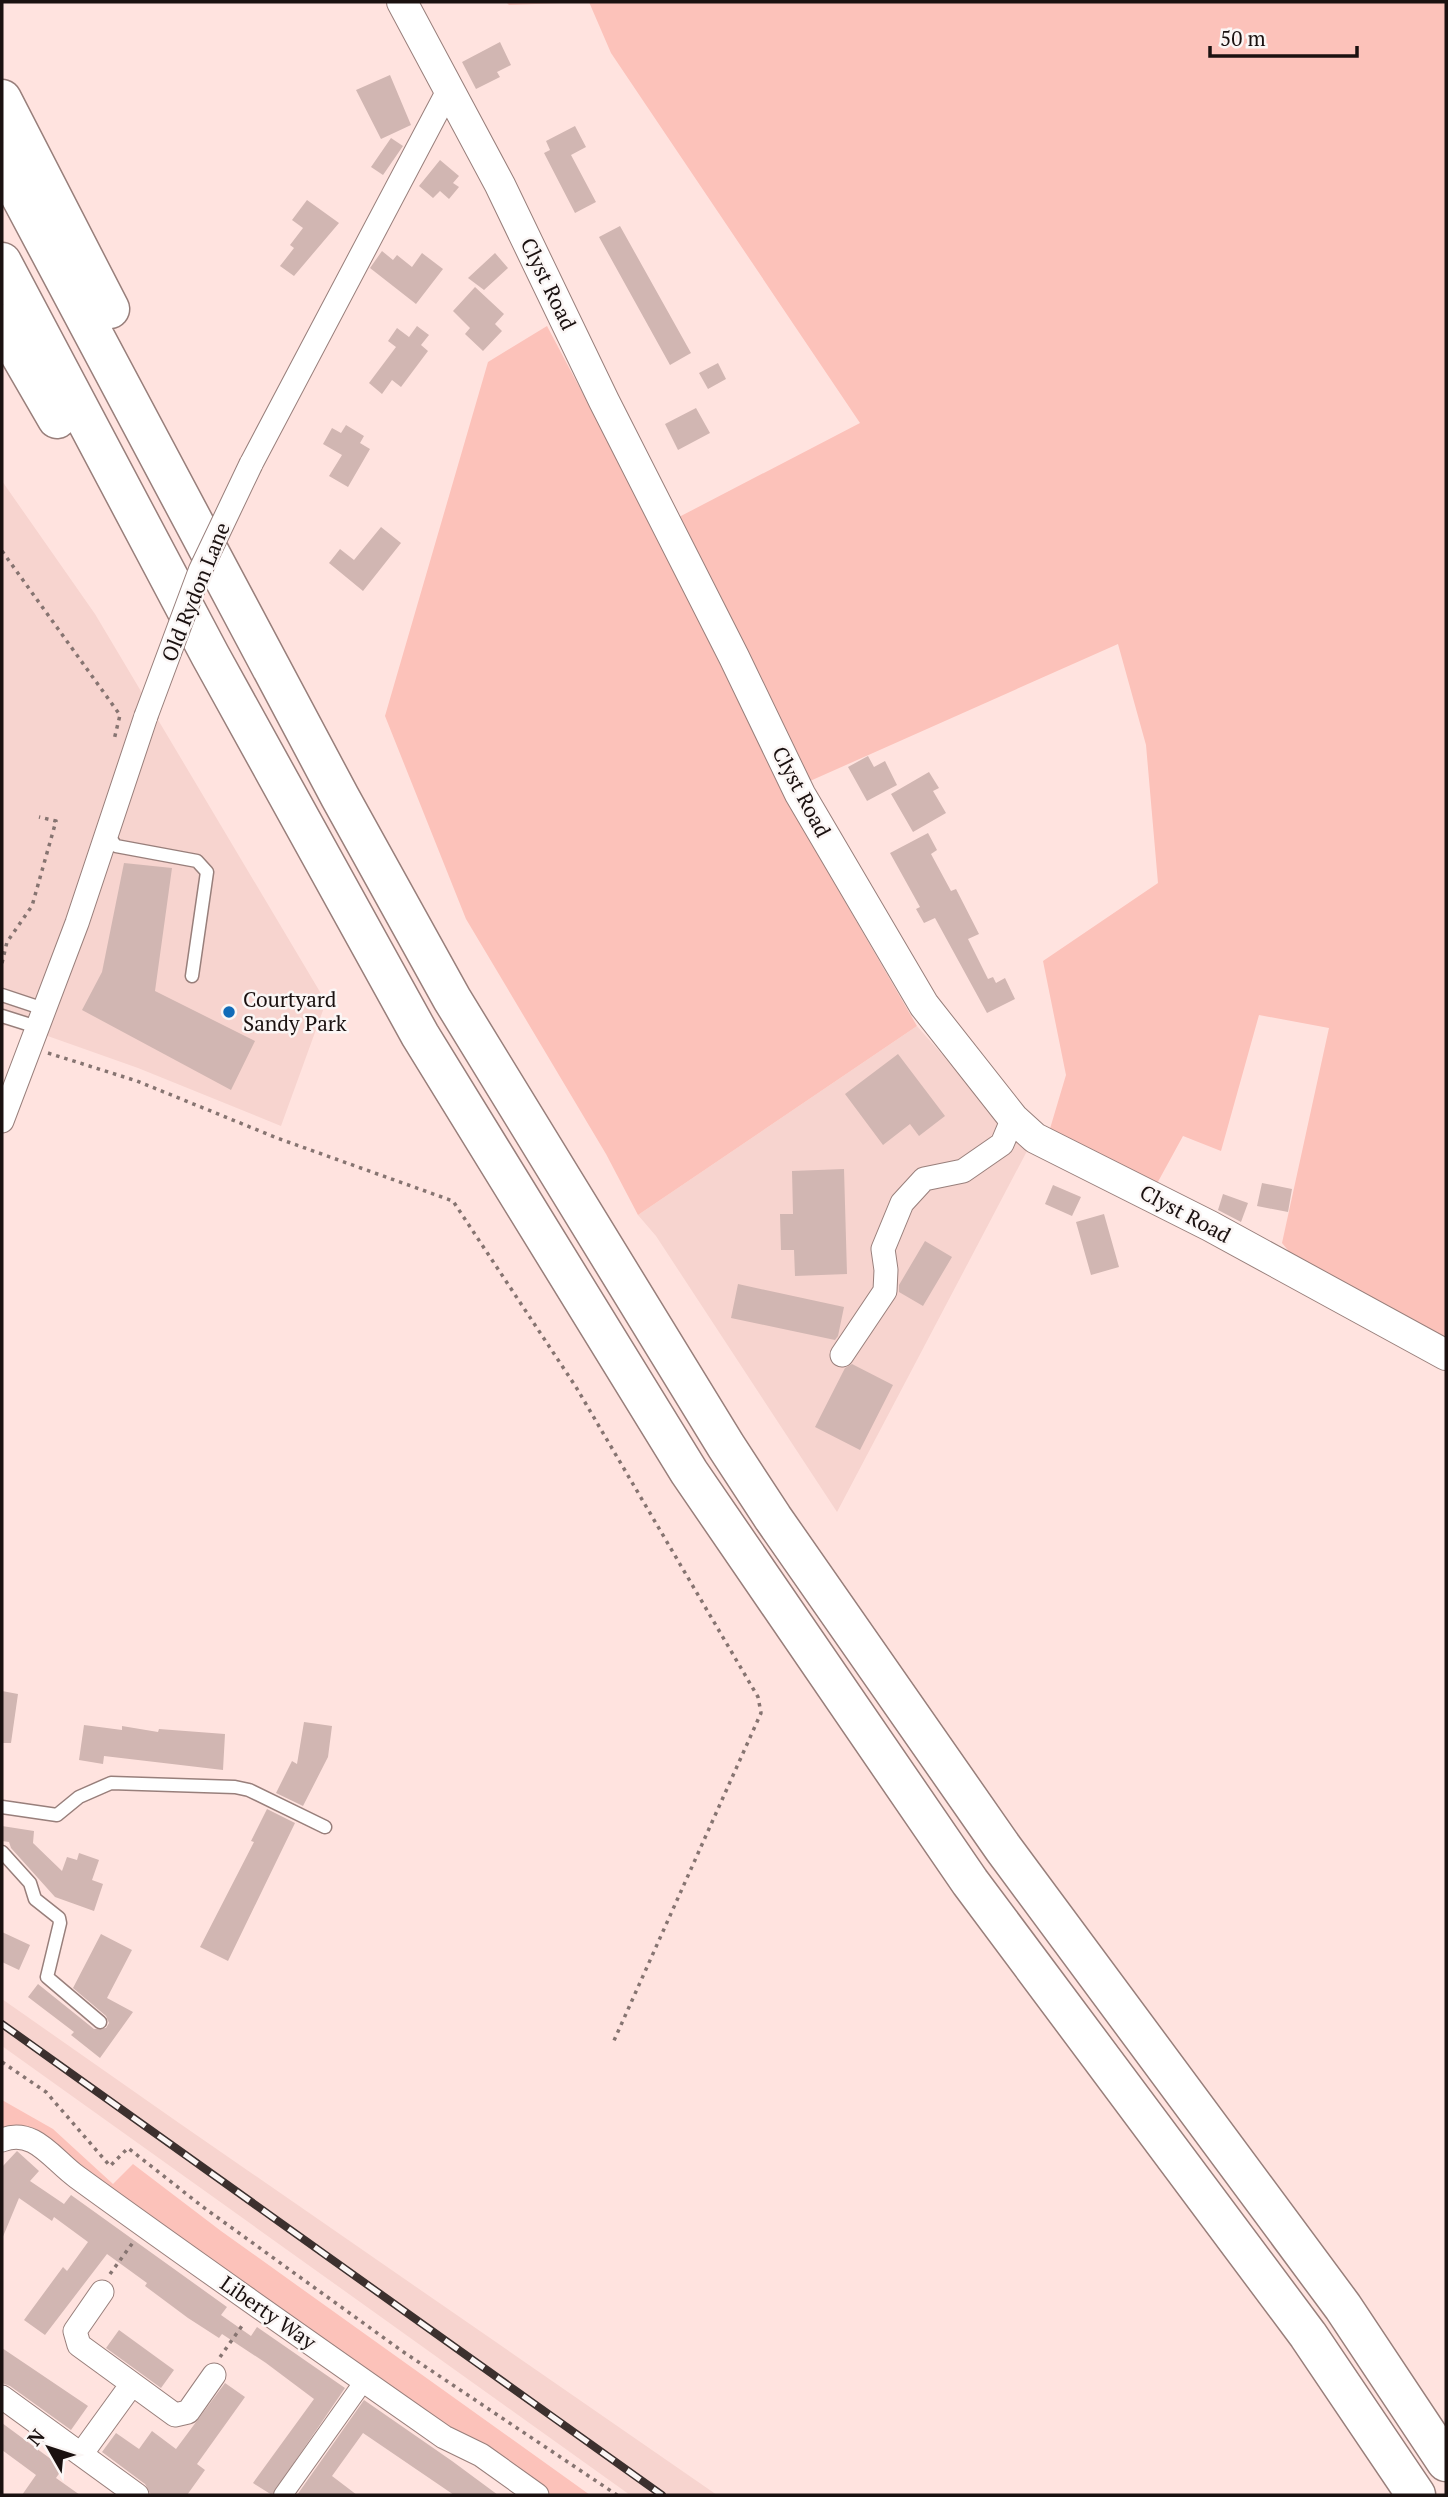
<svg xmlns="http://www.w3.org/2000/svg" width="1448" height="2497" font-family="'PT Serif',serif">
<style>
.built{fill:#f7d4cf}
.green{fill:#fcc2ba}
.building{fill:#d1b6b2}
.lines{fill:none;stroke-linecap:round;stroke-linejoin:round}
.service-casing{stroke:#987f7b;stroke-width:15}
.pedestrian-casing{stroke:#987f7b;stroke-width:20}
.minor-casing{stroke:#987f7b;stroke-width:25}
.tertiary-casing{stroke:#987f7b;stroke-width:32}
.motorway-casing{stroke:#987f7b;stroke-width:41}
.path{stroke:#867471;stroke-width:3.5;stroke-dasharray:3.5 5;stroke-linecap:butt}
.service{stroke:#fff;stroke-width:12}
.pedestrian{stroke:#fff;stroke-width:18}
.minor{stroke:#fff;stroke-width:23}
.tertiary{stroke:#fff;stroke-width:30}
.motorway{stroke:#fff;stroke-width:38}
.rail-casing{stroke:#3c302e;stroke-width:8}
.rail{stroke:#fbf6f5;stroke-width:5;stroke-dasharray:16;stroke-linecap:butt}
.minor-bridge-casing{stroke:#987f7b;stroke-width:25;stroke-linecap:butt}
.minor-bridge{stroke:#fff;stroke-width:23}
.poi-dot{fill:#116bb8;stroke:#fbf6f5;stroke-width:2.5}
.labels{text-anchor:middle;stroke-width:5;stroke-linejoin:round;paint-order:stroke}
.street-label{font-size:21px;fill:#1a1110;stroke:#fbf6f5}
.poi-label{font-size:21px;fill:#1a1110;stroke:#fbf6f5;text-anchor:start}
</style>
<rect width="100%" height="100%" fill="#ffe3df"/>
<!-- built -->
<path class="built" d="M2,481l93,133 231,388 -45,124 -143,-58 -127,-45 -9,4z
M917,1026l110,125 -190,361 -181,-276 -18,-21z
M2,1999l177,124 538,372h-87l-628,-449z"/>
<!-- green -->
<path class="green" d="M506,2h940v1337l-155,-85 -9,-11 47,-215 -70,-13 -38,136 -38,-15 -29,53 -105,-57 17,-57 -23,-114 115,-78 -12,-138 -28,-101 -308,137 -131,-264 181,-94 -249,-370 -22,-51 -80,3z
M547,326l108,204 130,268 132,228 -279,189 -32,-61 -140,-235 -81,-203 103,-354z
M2,2100l51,29 60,55 20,-20 88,67 369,264h-38l-198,-132 -291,-208c-22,-26 -27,-33 -61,-25z"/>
<!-- building -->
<path class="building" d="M500,42l11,23 -14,7 3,5 -24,12 -14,-27z
M390,75l21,50 -30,14 -25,-49z
M575,126l11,21 -15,8 25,47 -21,11 -31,-60 6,-3 -4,-9z
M391,138l12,8 -20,29 -12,-8z
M440,160l19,16 -6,7 6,4 -10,12 -9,-8 -7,7 -14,-12z
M307,200l32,23 -45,53 -14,-10 14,-18 -4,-3 13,-17 -11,-8z
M620,226l71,127 -21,12 -71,-128z
M382,251l11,9 4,-5 15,12 10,-14 21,16 -27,35 -46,-36z
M495,253l13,15 -24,22 -16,-12z
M475,287l29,27 -9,10 7,7 -19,20 -18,-17 5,-6 -17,-17z
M417,326l12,9 -8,10 7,6 -27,36 -9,-7 -10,14 -13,-11 27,-36 -8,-6 9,-13 12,9z
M718,363l8,16 -18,10 -9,-16z
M696,408l14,25 -32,17 -13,-26z
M346,425l18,11 -4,7 10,6 -22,38 -19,-11 13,-21 -19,-11 9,-16 9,5z
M381,527l20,16 -38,48 -34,-28 11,-14 14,11z
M868,756l6,11 11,-6 12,24 -30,16 -19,-34z
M929,772l10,16 -6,3 13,22 -33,19 -22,-38z
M928,833l9,17 -6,4 20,37 5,-2 23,45 -11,5 20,40 5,-2 3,6 9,-5 10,21 -28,14 -52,-95 -11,5 -8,-14 4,-2 -30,-54z
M124,863l48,5 -17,123 100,50 -24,49 -149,-80 20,-38z
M898,1054l47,62 -26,20 -9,-12 -27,21 -38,-51z
M844,1169l3,105 -52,2 -1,-26h-13l-1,-36h13l-1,-43z
M1262,1183l30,6 -4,23 -31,-6z
M1053,1185l28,12 -9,19 -27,-12z
M1223,1194l25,9 -7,19 -23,-12z
M1104,1214l15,53 -28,8 -15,-53z
M925,1241l27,16 -29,49 -24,-14v-7z
M738,1284l106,23 -6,29 -3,4 -104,-22z
M852,1364l41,21 -33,65 -45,-23 30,-59z
M2,1691l16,3 -7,49h-9z
M304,1722l28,4 -4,31 -25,49 -27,-13 16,-32 5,3z
M84,1725l38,5v-4l36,6 1,-3 66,5 -2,36 -119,-14 -1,8 -24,-4z
M267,1809l28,14 -67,138 -28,-14 54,-105 -3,-1z
M2,1826l32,5 -1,12 29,28 5,-14 10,3 2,-7 20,7 -7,20 11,4 -9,27 -39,-14 -44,-49 -2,-6 -7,-1z
M2,1932l28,13 -11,25 -17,-8z
M101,1934l31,16 -25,48 26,14 -33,46 -29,-23 3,-3 -46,-35 10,-13 56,45 12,-1 3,-5 -3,-7 -33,-28z
M17,2151l22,20 -9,10 34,23 7,-9 156,112 -6,8 30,21 6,-9 88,61 -73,107 -19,-12 61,-84 -48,-36 -44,-29 -3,4 -31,-20 -43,-32 2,-3 -40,-29 -62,81 -21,-15 39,-53 4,4 21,-29 -34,-25 -2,4 -33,-23 -17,41v-72z
M119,2330l55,40 -13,18 -55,-40z
M2,2348l86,58 -17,24 -61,-44 -8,-3z
M225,2383l20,14 -48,67 8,6 -18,25h-36l-6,-11 -43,-32 14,-19 23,16 13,-18 24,18z
M364,2400l88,61 46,34h-44l-91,-62 -31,43 25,19h-60z
M2,2423l61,45 -7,10 24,17h-58l14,-20 -34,-25z"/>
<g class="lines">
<defs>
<path id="service" d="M107,834l9,12 81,15 10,11 -15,104
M2,995l42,14
M2,1016l35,11
M2,1807l55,8 22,-18 32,-14 124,4 14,3 76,37
M2,1852l28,31 5,16 24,19 1,5 -13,54 53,45"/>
<path id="pedestrian" d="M283,2495l81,-114"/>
<path id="minor" d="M251,464l198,-375
M2,1121l75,-198 69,-207
M842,1355l43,-64 1,-21 -3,-21 19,-46 22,-24 39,-8 39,-27 11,-26
M2,2140c32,-13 51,20 75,37 121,88 244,174 367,260l37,18 56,40
M102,2292l-27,39 4,14 96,70 13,-3 26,-37
M2,2397l135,98
M82,2453l50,-69"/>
<path id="tertiary" d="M402,2l98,183 104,216 130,256 66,137 124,211 89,113 22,20 175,88 236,129"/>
<path id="motorway" d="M2,99l108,210
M2,162l338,635 112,202 274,447 47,72 230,330 340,459 103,155
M2,262l208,393 210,380 269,437 281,410 338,453 108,160
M2,324l55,95"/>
</defs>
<!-- service casing -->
<use href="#service" class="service-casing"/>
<!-- pedestrian casing -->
<use href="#pedestrian" class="pedestrian-casing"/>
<!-- minor casing -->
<use href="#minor" class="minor-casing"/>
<!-- tertiary casing -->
<use href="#tertiary" class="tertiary-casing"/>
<!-- motorway casing -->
<use href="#motorway" class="motorway-casing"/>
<!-- path -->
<path class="path" d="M2,551l118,164 -6,25
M2,963l5,-21 25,-36 24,-85 -17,-4
M48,1053l89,28 140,57 176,63 123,186 182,310 3,16 -149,332
M2,2062l44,30 64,74 18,-18 75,59 199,144 215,144
M110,2274l24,-33
M220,2357l24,-34"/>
<!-- service -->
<use href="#service" class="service"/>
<!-- pedestrian -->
<use href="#pedestrian" class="pedestrian"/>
<!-- minor -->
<use href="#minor" class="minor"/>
<!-- tertiary -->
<use href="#tertiary" class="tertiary"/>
<!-- motorway -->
<use href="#motorway" class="motorway"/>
<defs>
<path id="rail" d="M2,2024l660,471"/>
</defs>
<!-- rail casing -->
<use href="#rail" class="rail-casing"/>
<!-- rail -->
<use href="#rail" class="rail"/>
<defs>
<path id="minor-bridge" d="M146,716l54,-145 51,-107"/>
</defs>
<!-- minor-bridge casing -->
<use href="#minor-bridge" class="minor-bridge-casing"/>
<!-- minor-bridge -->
<use href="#minor-bridge" class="minor-bridge"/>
</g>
<!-- markers -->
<circle class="poi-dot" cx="229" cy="1012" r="7"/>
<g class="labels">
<!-- street labels -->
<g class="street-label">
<text transform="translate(548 284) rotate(64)" y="7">Clyst Road</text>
<text transform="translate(196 592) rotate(-68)" y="7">Old Rydon Lane</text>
<text transform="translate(801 792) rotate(62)" y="7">Clyst Road</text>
<text transform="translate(1185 1214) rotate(28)" y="7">Clyst Road</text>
<text transform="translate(268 2313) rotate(35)" y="7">Liberty Way</text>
</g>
<!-- poi labels -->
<g class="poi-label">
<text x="243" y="1007">Courtyard<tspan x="243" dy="24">Sandy Park</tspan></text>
</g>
</g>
<!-- border -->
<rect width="1448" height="2497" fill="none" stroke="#1a1110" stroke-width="7"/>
<!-- north arrow -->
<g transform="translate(49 2448) rotate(309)" stroke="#fbf6f5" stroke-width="5" paint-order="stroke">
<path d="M0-5L12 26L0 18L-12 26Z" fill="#1a1110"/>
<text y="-10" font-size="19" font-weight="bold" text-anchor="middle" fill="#1a1110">N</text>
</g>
<!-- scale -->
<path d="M1210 46v10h147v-10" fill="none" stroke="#1a1110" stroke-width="3.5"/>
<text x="1220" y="46" font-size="21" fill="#1a1110" stroke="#fbf6f5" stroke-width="5" paint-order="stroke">50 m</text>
</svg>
